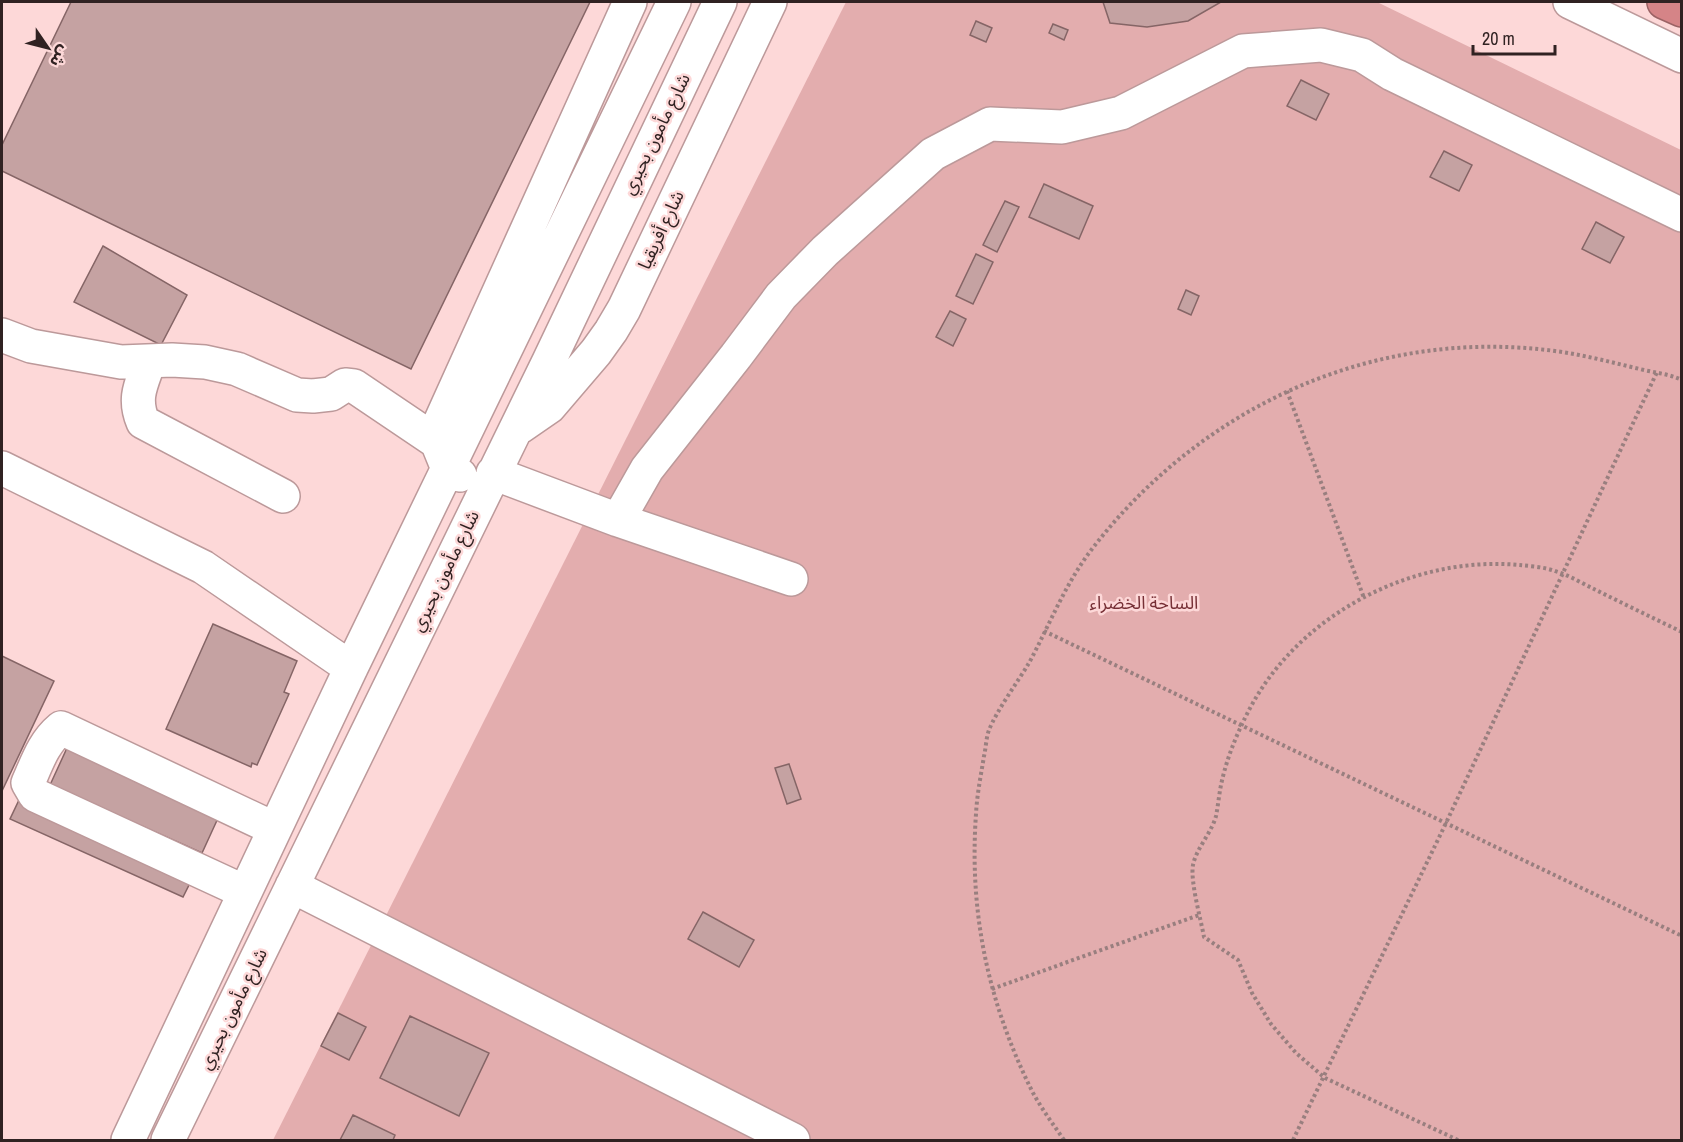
<svg xmlns="http://www.w3.org/2000/svg" width="1683" height="1142" font-family="'Archivo Narrow','Noto Sans Arabic',sans-serif">
<style>
.green{fill:#e3adae}
.building{fill:#c5a2a2;stroke:#856566;stroke-width:1.5}
.lines{fill:none;stroke-linecap:round;stroke-linejoin:round}
.minor-casing{stroke:#bc999a;stroke-width:36}
.highway-casing{stroke:#9b6264;stroke-width:36}
.path{stroke:#997f7f;stroke-width:4;stroke-dasharray:3 3;stroke-linecap:butt}
.minor{stroke:#fff;stroke-width:33}
.highway{stroke:#d58487;stroke-width:33}
.labels{text-anchor:middle;stroke-width:5;stroke-linejoin:round;paint-order:stroke}
.street-label{font-size:18px;fill:#302222;stroke:#fdd8d8}
.park-label{font-size:18px;fill:#773036;stroke:#fdd8d8}
</style>
<rect width="100%" height="100%" fill="#fdd8d8"/>
<!-- green -->
<path class="green" d="M846,2h531l304,148v990h-1408z"/>
<!-- building -->
<path class="building" d="M71,2h519l-179,367 -409,-198v-26z
M1103,2h118l-33,19 -41,6 -37,-4z
M976,21l16,7 -6,14 -16,-7z
M1053,24l15,6 -4,10 -15,-7z
M1301,80l28,14 -13,26 -29,-14z
M1444,151l28,14 -13,26 -29,-14z
M1044,184l49,22 -14,33 -50,-22z
M1005,201l14,6 -22,45 -14,-7z
M1596,222l28,15 -14,26 -28,-14z
M103,246l84,49 -26,50 -87,-43z
M976,254l17,8 -20,42 -17,-8z
M1186,290l13,6 -8,19 -13,-6z
M950,311l16,8 -13,27 -17,-9z
M213,624l84,37 -13,31 5,2 -32,71 -5,-2 -1,4 -85,-38z
M2,656l52,25 -52,110z
M67,748l152,68 -17,37 -152,-68z
M789,764l12,35 -14,5 -12,-36z
M19,800l173,79 -9,18 -173,-78z
M703,912l51,28 -15,27 -51,-28z
M338,1013l28,14 -17,33 -28,-14z
M410,1016l79,37 -30,63 -79,-38z
M353,1115l42,20 -2,5h-53z"/>
<g class="lines">
<defs>
<path id="minor" d="M1570,2l112,54
M2,335l29,11 90,16 51,-2 33,2 32,7 60,26 16,1 18,-2 14,-9 9,1 83,56 11,27 12,6
M149,362c-8,23 -16,36 -6,60l140,74
M520,427l29,-20 47,-55 15,-21 13,-22 146,-307
M433,438l197,-436
M2,468l201,99 148,101
M493,473l125,47 173,59
M618,520l29,-51 89,-113 45,-60 44,-45 108,-97 57,-30 72,3 59,-14 122,-62 78,-6 41,10 30,19 290,141
M292,886l501,254
M245,892l-210,-97 -7,-12c9,-20 15,-40 33,-55l214,101
M128,1140l223,-472 323,-666
M168,1140l381,-779 171,-359"/>
<path id="highway" d="M1664,2l18,8"/>
</defs>
<!-- minor casing -->
<use href="#minor" class="minor-casing"/>
<!-- highway casing -->
<use href="#highway" class="highway-casing"/>
<!-- path -->
<path class="path" d="M1287,391l77,207
M1044,631l638,305
M992,989l207,-74
M1064,1140c-11,-16 -23,-32 -32,-49 -44,-89 -63,-178 -56,-277 1,-20 5,-39 8,-58 2,-8 2,-18 5,-26 8,-20 28,-47 40,-67 21,-39 36,-79 63,-114 110,-143 282,-222 463,-198 30,4 59,12 89,19 13,3 25,4 38,10
M1293,1140l153,-317 211,-451
M1458,1140l-133,-62 -29,-25 -25,-29 -19,-31 -14,-33 -34,-23c-3,-17 -14,-56 -11,-72 3,-16 19,-33 23,-49 2,-10 3,-21 5,-31 5,-24 14,-47 25,-69 48,-99 164,-161 273,-151 11,1 25,2 36,6 14,4 28,13 41,19 28,14 57,28 86,42"/>
<!-- minor -->
<use href="#minor" class="minor"/>
<!-- highway -->
<use href="#highway" class="highway"/>
</g>
<g class="labels">
<!-- street labels -->
<g class="street-label">
<text transform="translate(656 134) rotate(-64)" y="6">شارع مأمون بحيري</text>
<text transform="translate(661 230) rotate(-65)" y="6">شارع أفريقيا</text>
<text transform="translate(445 571) rotate(-64)" y="6">شارع مأمون بحيري</text>
<text transform="translate(233 1009) rotate(-64)" y="6">شارع مأمون بحيري</text>
</g>
<!-- park labels -->
<g class="park-label">
<text x="1144" y="609">الساحة الخضراء</text>
</g>
</g>
<!-- border -->
<rect width="1683" height="1142" fill="none" stroke="#302222" stroke-width="6"/>
<!-- north arrow -->
<g transform="translate(48 48) rotate(125)" stroke="#fdd8d8" stroke-width="4.5" paint-order="stroke">
<path d="M0-4.5L10 22L0 15L-10 22Z" fill="#302222"/>
<text y="-9" font-size="16" font-weight="bold" text-anchor="middle" fill="#302222">ش</text>
</g>
<!-- scale -->
<path d="M1473 45v9h82v-9" fill="none" stroke="#302222" stroke-width="3"/>
<text x="1482" y="45" font-size="18" fill="#302222" stroke="#fdd8d8" stroke-width="4.5" paint-order="stroke">20 m</text>
</svg>
